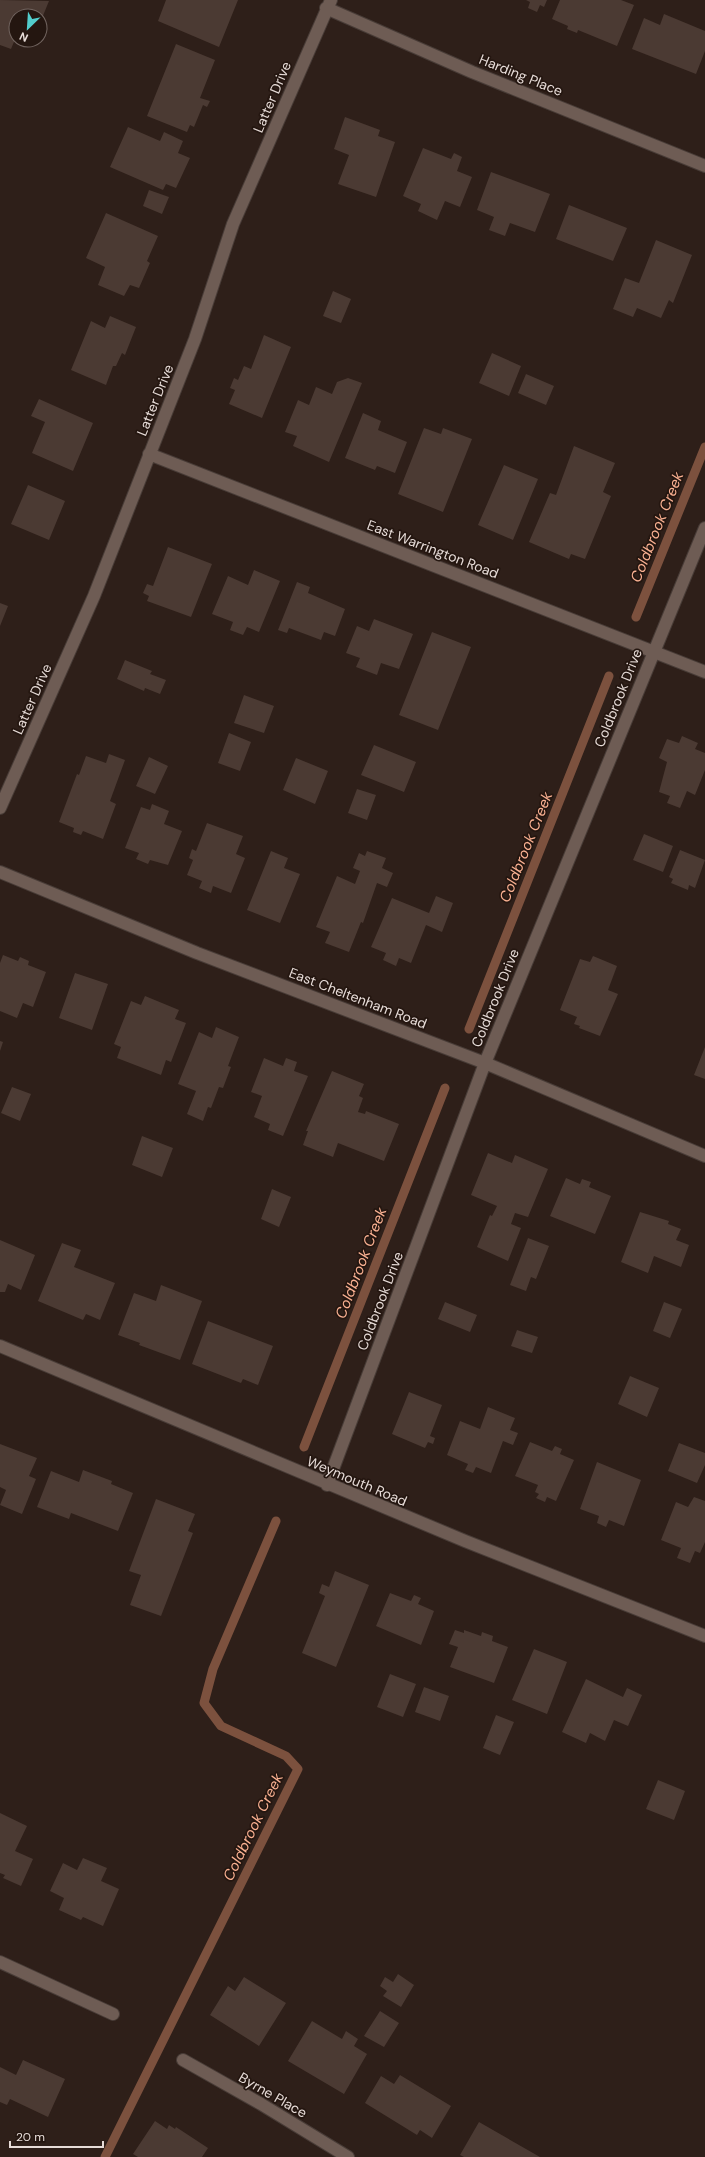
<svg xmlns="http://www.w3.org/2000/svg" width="705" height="2157" font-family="'DM Sans',sans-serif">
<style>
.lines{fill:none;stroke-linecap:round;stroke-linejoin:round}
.stream{stroke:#7c513e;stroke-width:9}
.building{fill:#4b3a33}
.minor-casing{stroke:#483c37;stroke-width:14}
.minor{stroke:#6e5c54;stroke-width:12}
.labels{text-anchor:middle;stroke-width:3.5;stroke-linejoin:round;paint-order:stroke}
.street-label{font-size:14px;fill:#e7dcd8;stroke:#241610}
.water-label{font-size:15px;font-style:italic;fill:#fab192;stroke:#241610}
</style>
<rect width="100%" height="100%" fill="#2e1f19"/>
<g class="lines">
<!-- stream -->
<path class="stream" d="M636,617l69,-170
M469,1029l140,-353
M304,1447l141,-359
M105,2157l193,-388 -12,-13 -65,-30 -17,-23 9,-34 63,-148"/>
</g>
<!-- building -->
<path class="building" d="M0,0l49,1 -9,22v-7h-24v21l-5,12 -11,-4z
M166,0h72l-19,47 -61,-26z
M526,0h21l-3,7 -4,-2 -3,7 -9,-4 2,-6z
M560,0h61l13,5 -17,41 -39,-16 -1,3 -10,-4 1,-3 -16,-7z
M664,14l41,17v20l-9,23 -64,-25 12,-31 16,7z
M176,44l39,16 -15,38 10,3 -3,6 -4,-2 -9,22 -4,-2 -3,7 -40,-16z
M345,117l35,13 -2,6 17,6 -19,55 -38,-13 11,-29 -15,-6z
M128,127l32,14 4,-9 19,9 -5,12 12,5 -14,30 -10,-4 -3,6 -53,-23z
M423,148l28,11 3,-6 8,4 -5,14 15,6 -12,30 -15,-6 -8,19 -19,-9 3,-7 -18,-8z
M491,172l59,22 -15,38 -25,-9 -5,13 -16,-6 5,-13 -17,-7z
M149,190l20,7 -7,17 -19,-8z
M569,205l58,23 -14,33 -57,-22z
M106,213l52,23 -11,25 3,2 -11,25 -9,-3 -6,11 -26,-11 7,-18 -19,-9z
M656,240l36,15 -19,48 -4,-3 -8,18 -24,-10 -4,9 -20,-8 12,-31 14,5z
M333,291l18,8 -10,24 -18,-7z
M110,316l26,11 -11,28 -3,-2 -6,13h-3l-7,19 -35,-15 20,-49 14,7z
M264,335l27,12 -29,71 -33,-14 6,-14 -5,-2 4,-10 4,2 6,-14 7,3z
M492,353l29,13 -12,30 -30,-13z
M526,374l28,12 -8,19 -28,-12z
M348,378l14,5 -33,79 -36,-16 4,-10 -12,-4 13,-32 11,5 7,-18 16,7 5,-12z
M39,399l54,24 -20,48 -41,-18 13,-31 -14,-6z
M363,413l18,8 -3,9 29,12 -12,31 -18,-7 -2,4 -30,-12z
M424,428l17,6 2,-6 29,11 -29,73 -45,-18z
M574,446l41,17 -12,29 8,4 -26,63 -14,-5 -2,5 -40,-17 21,-49 6,2z
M504,465l34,14 -25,61 -35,-15z
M28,485l37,16 -16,39 -38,-16z
M168,547l44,17 -21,53 -44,-16 2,-5 -6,-3 4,-9 6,2z
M254,570l26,11 -21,51 -12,-5 -4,8 -13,-5 3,-8 -21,-8 16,-38 20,9z
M297,582l13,5 -2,6 37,16 -10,27 -11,-4 -3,8 -32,-12 -2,5 -9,-3z
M0,603l8,3 -8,20z
M374,619l39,15 -14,35 -18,-6 -4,12 -21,-8 4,-9 -14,-5 11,-27 12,5z
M432,632l39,15 -33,83 -39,-15z
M125,660l27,11 -2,3 16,6 -6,14 -15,-6 -1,3 -27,-12z
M244,695l30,11 -10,27 -30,-10z
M229,733l22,9 -11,29 -22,-8z
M682,736l16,7 -3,6 10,4v17l-10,25 -8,-4 -7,17 -13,-5 3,-7 -11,-4 8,-30 -8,-4 8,-19 12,4z
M374,745l42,17 -12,30 -43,-17z
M109,754l16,6 -15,41 6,3 -13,35 -20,-8 -2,4 -8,-3 1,-4 -15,-6 18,-48 2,1 7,-19 20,7z
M149,757l19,9 -13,28 -19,-8z
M296,758l32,13 -13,33 -32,-14z
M357,789l19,6 -9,25 -19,-7z
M152,804l17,7 -5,13 18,7 -14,34 -18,-5 -2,4 -12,-5 3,-6 -14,-5 16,-41 9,3z
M207,823l36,13 -7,18 9,4 -14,35 -18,-7 -2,7 -12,-5 3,-7 -15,-6 6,-15 -4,-2 3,-9 4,2z
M644,834l29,12 -10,26 -30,-12z
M680,850l25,10 -10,28 -6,-3 -1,5 -17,-7 2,-4 -4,-2z
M271,851l17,7 -4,10 16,6 -20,49 -33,-13z
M367,851l19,7 -4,10 11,5 -6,14 -10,-4 -14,40 -2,-1 -12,30 -24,-9 5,-11 -14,-5 21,-51 18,8 5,-13 -7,-3 6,-15 6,3z
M436,896l17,7 -11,29 -16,-7 -15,38 -12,-5 -3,8 -13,-6 3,-7 -15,-6 21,-49 37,15z
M3,955l15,6 2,-4 9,4 -1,4 18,7 -13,35 -10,-4 -6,15 -17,-7v-48z
M593,956l24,10 -9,24 10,4 -18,42 -21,-8 1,-2 -6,-2 3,-7 -17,-7 20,-51 10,3z
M75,973l33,11 -16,46 -33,-12z
M145,996l34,14 -4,9 11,4 -15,39 -5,-2 -5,15 -44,-17 4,-11 -7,-3 17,-43 10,4z
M216,1027l23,10 -11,29 3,1 -8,21 -4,-1 -8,21 -3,-1 -5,14 -16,-7 9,-23 -18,-7 21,-52 13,6z
M0,1041l3,1 -3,9z
M705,1047v32l-11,-4z
M264,1058l19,8 3,-8 11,4 -3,9 14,5 -25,60 -15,-6 2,-6 -16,-7 8,-21 -11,-4z
M332,1071l32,13 -5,12 4,2 -5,14 7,2 1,-3 33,13 -15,37 -46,-18 -5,14 -30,-12 5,-14h-2z
M12,1087l19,7 -11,27 -19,-8z
M142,1136l31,12 -11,29 -30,-12z
M488,1153l24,10 3,-8 33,14 -20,48 -13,-4 -4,11 10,4 -13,33 -31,-14 13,-32 2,1 5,-10 -26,-11z
M566,1178l14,6 2,-5 9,3 -2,5 22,9 -16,38 -45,-18z
M272,1189l19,8 -12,30 -18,-8z
M640,1212l29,9 -1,3 13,5 -5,11 13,5 -8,22 -27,-11 -6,17 -27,-11z
M528,1238l21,8 -13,33 -5,-2 -5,14 -16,-6z
M0,1240l35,15 -14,35 -13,-6 -3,8h-5z
M62,1243l19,7 -7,17 41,16 -15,37 -14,-6 -3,6 -45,-19z
M161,1285l41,16 -22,59 -41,-15 1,-2 -22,-8 16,-42 22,8z
M445,1302l32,13 -7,17 -32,-13z
M664,1302l18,7 -12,29 -17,-7z
M208,1321l65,25 -15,39 -15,-6 -2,4 -49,-19z
M517,1330l21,7 -6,16 -21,-7z
M630,1376l29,12 -12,29 -29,-13z
M409,1392l33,13 -12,31 5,2 -2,6 -5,-2 -3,6 -33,-14z
M488,1407l27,11 -5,12 8,3 -5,12 -10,-4 -12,32 -15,-6 -3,6 -8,-3 3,-6 -21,-9 13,-34 20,8z
M530,1442l22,9 3,-5 7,3 -2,5 14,6 -18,41 -9,-4 -2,5 -9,-4 3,-4 -4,-2 3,-7 -23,-9z
M679,1443l26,10v12l-8,18 -29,-12z
M0,1444l37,14 -8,18 7,3 -14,35 -22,-9 6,-15 -6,-3z
M597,1462l44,18 -17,46 -15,-6 -3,7 -9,-4 2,-7 -19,-7z
M83,1470l29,11 -1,3 22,9 -15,38 -47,-18 -2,6 -32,-12 14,-36 28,11z
M694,1497l11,4v41l-5,11 -5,-2 -5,12 -13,-5 4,-10 -20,-8 15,-38 12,5z
M156,1499l39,15 -7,17 5,2 -32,83 -31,-11 11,-30 -12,-4z
M335,1571l34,14 -33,82 -34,-14 23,-57 -6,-3 3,-9 7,3z
M390,1593l21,8 3,-6 7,3 -3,6 16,7 -13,34 -45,-19z
M455,1630l9,3v-3l17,6 1,-4 11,4 -1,5 16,6 -14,36 -44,-16 8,-20 -9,-3z
M534,1649l33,13 -20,52 -35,-14z
M390,1674l26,10 -13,33 -26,-10z
M586,1679l37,18 4,-9 15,7 -14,31 -14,-6 -9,21 -15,-8 -4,10 -24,-11z
M424,1687l25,9 -9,25 -25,-9z
M496,1715l18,7 -14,33 -17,-7z
M658,1780l27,11 -11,29 -28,-11z
M0,1813l27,13 -12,25 18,8 -12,27 -18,-8 2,-3 -5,-2z
M83,1858l24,10 -6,13 18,8 -16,37 -20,-9 -2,3 -22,-10 5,-12 -14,-7 13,-28 14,7z
M398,1974l16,11 -13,22 -18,-11 4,-5 -7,-5 5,-9 8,5z
M244,1977l42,26 -27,43 -49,-31 18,-29 7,5z
M380,2011l19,12 -15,24 -20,-11z
M312,2021l30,18 4,-8 12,8 -4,7 13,8 -23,40 -56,-33z
M23,2060l42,19 -17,38 -38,-18 -3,6 -7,-3v-35l16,8z
M400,2075l51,31 -19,32 -12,-8 -3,5 -52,-32 16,-27 13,8z
M155,2121l12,8 2,-4 6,4 1,-2 32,21 -6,9h-64l-5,-3z
M479,2122l61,35h-76l-4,-2z"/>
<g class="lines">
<defs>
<path id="minor" d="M326,8l146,64 233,94
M149,454l556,218
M0,808l94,-212 101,-257 38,-115 98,-224
M0,872l197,81 288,110 220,93
M0,1346l465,195 240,95
M327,1485l158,-422 220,-535
M0,1962l113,52
M183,2060l78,44 87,53"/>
</defs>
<!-- minor casing -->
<use href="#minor" class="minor-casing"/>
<!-- minor -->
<use href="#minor" class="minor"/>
</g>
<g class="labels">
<!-- street labels -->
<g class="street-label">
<text transform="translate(521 75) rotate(22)" y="5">Harding Place</text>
<text transform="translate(272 97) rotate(-67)" y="5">Latter Drive</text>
<text transform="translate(155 400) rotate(-68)" y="5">Latter Drive</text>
<text transform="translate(433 549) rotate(21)" y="5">East Warrington Road</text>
<text transform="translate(618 698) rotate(-68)" y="5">Coldbrook Drive</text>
<text transform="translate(32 699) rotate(-66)" y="5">Latter Drive</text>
<text transform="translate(358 998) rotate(21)" y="5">East Cheltenham Road</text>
<text transform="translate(495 998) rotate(-68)" y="5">Coldbrook Drive</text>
<text transform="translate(380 1301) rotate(-69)" y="5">Coldbrook Drive</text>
<text transform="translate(357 1481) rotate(23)" y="5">Weymouth Road</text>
<text transform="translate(273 2095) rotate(30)" y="5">Byrne Place</text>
</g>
<!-- water labels -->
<g class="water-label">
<text transform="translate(657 527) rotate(-68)" y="5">Coldbrook Creek</text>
<text transform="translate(526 847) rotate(-68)" y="5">Coldbrook Creek</text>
<text transform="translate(361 1263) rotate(-69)" y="5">Coldbrook Creek</text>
<text transform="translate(253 1827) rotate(-64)" y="5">Coldbrook Creek</text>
</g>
</g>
<!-- north arrow -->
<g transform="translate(28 28) rotate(205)"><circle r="19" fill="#241610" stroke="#726560"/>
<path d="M0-3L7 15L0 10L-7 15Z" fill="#52cdcc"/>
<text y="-6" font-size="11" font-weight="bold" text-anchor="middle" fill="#e7dcd8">N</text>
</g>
<!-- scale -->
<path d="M10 2141v6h93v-6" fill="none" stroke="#e7dcd8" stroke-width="2"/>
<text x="16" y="2141" font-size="12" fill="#e7dcd8" stroke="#241610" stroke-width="3" paint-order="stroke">20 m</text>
</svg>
